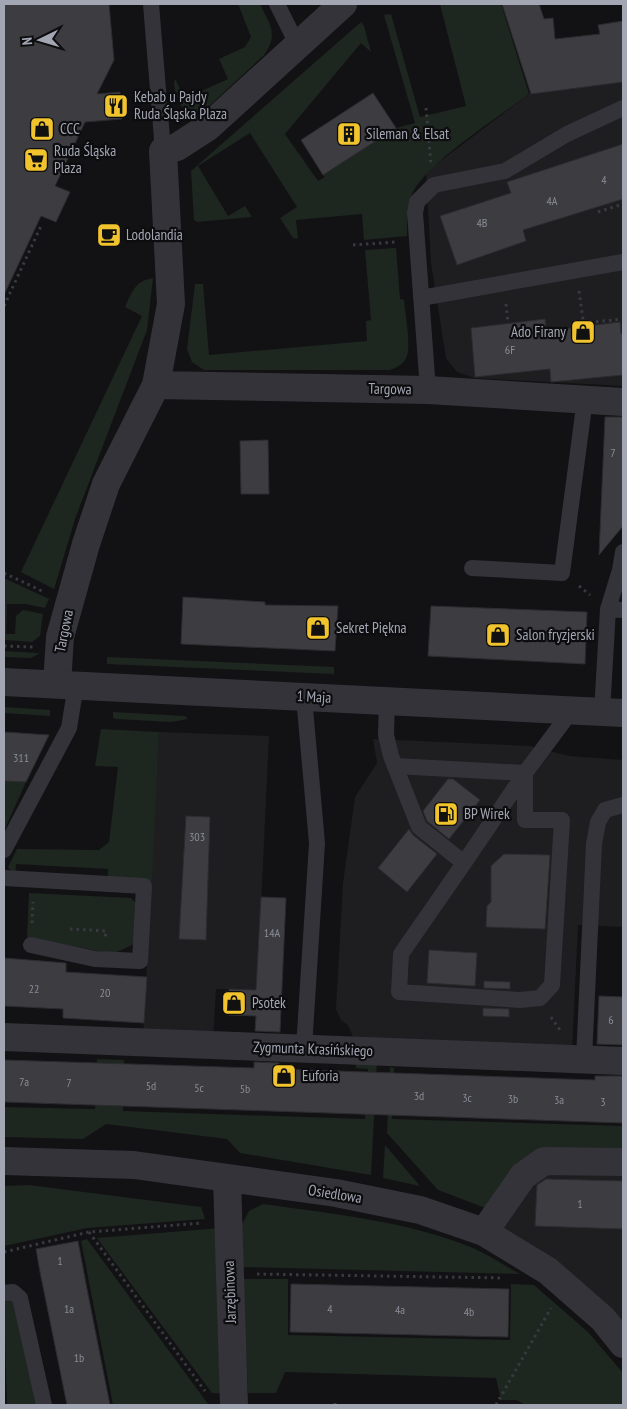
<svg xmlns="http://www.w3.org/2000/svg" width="627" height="1409" font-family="'PT Sans Narrow',sans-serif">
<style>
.built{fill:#1e1e21}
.green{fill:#1e2620}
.building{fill:#3c3c41;stroke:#2c2c30}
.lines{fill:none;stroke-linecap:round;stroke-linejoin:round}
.path{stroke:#393a40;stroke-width:3;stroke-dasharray:2.5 4;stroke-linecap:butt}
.service{stroke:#333339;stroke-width:16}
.minor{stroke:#333339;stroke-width:28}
.tertiary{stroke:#333339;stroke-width:28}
.labels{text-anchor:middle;stroke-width:4.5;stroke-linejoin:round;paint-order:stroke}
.number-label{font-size:12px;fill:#898c97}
.poi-label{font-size:15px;fill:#a3a7b4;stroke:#0d0d0f;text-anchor:start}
.street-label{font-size:15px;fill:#a3a7b4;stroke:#0d0d0f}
</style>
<rect width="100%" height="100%" fill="#121214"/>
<!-- built -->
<path class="built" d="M623,82v304l-148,-8 -18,-6 -11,-14 -15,-95 -5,-91 103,-78z
M159,732l110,4 -12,254 -41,-1 -3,50 -70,-2z
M373,739l157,7 39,10 54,4v167l-45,-2 -6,126 -216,-7 -8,-19 -7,-5 -5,-11 7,-126 12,-86 22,-34z
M547,1166l76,2v159l-132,-97z"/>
<!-- green -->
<path class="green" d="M238,4h22c10,21 19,30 4,51l-59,55c-23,7 -30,-10 -31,-29l2,-1 8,19 44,-20 -9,-20 26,-12 6,-10z
M440,4h61l28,90c-29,22 -104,70 -117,100 -6,14 -5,28 -5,42l-43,4 -2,-26 -66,6 2,19 -5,-1 -13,-20 17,-11 -47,-74 -52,33 30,50 17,-10 7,11 -55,5 -3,-2 -3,-49 170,-149 3,4 7,26 -10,-9 -76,91 33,47 7,-4 -2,-2 73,-47 19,-5 -31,-108 7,-1 29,103 46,-11z
M396,248l4,51 4,1c1,14 7,44 3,56 -3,8 -10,12 -18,14h-185l-12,-8 -5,-13 8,-65h8l6,71 158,-14 -1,-20 5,-1 -6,-70z
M153,278l-6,52 -72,189 -21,70 -33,-17 121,-256 -17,-9c7,-15 10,-26 28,-29z
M4,578l45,21 -4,9 -20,-4h-18l-1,30h9l1,-18 7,-6 20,4 -3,22 -8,6 -28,-2z
M4,651l33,2h3l-9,5 -27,-1z
M107,657l227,10v7l-227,-10z
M4,707l46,3v6l-46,-3z
M113,712l72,4 3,3 -17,3 -55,-3 -3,-1z
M101,729l58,3 -7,150 -44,-2v-11l-92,-5 -1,11 -7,-8 9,-18 82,1 10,-8 9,-75 -23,-1z
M4,781l22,1 -22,49z
M29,893l102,5 5,5 -2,41 -21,10 -86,-17z
M97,1059l27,1 -1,51 242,8 3,-50 -12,-1 -1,-9 22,1 -6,115 -131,-22 -13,-14 -121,-15 -23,15 -79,-2v-30l91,2z
M390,1067l4,1 -2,51 231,7v28h-81l-54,55 -50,-19 -51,-57z
M385,1145l35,41 -37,-8z
M29,1185l172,22 4,12 -118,9 -83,18v-60z
M263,1204c70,10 144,17 210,44 16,7 32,18 47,26l-277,-7 -2,-41 8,-15z
M221,1228l5,166 -14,-1 -115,-155z
M87,1239l121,165 18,1h-113l-32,-164z
M243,1279h45v56l222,5 1,-56 23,1 54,47 35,41v32h-98l-8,-5h-16l-5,-22 -211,-6 -9,21h-28z
M4,1298l12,3 21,104h-30z"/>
<!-- building -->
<path class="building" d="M4,4h105l5,56 -17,34 23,-2 2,27 -37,3 -30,64 15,6 -14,30 -15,-6 -37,79z
M502,4h37l5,15 9,-1 2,21 45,-5 -2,-9 25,-4v61l-92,12z
M373,93l23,35 -73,47 -22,-35z
M623,144v55l-100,31 3,11 -69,24 -17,-49 71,-23 -4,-11z
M545,319l1,12 74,-9 1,12 2,-1v42l-72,7 -1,-13 -75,8 -4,-49z
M605,417h18v109l-24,29z
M268,440l1,54h-28l-1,-53z
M183,597l82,5v3l73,1 -3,45 -154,-7z
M431,606l156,6 -2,52 -157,-8z
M4,732l45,3 -23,47 -22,-1z
M448,779h5l27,21 -31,39 -22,-18 -4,-10z
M186,816l24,1 -4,123 -27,-1z
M409,829l4,6 24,19 -30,38 -29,-24z
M504,854l46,1 -5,74 -59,-2 1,-21 4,-4v-36z
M261,897l25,1 -6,134 -25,-1 1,-15 -28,-1 1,-26 27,1z
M429,950l48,3 -2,33 -48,-3z
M4,958l62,5v9l81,5 -3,46 -81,-5v-9l-59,-3z
M484,981l26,1v7l-26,-1z
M599,996l24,1v48l-26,-1z
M483,1008l26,1v8l-26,-1z
M4,1060l250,8v-6l25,1v6l316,11v-4h28v47l-619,-21z
M546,1179l77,2v48l-88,-3 2,-41z
M78,1241l9,48 23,116h-43l-27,-133 -4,-23z
M291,1284l218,5 -1,48 -218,-5z"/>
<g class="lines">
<!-- path -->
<path class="path" d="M426,108l5,56
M598,212l25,-8
M353,245l43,-3
M579,291l5,36
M506,304l2,19
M4,306l37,-80
M583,323l40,-4
M4,573l40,19
M579,586l11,9
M4,646l29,1
M32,923l1,-21
M70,929l36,2 -1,8
M551,1017l9,13
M89,1232l116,159
M4,1252l85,-20 113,-9
M257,1274l247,4
M335,1405v-2
M389,1405v-1
M496,1405l55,-97"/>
<!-- service -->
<path class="service" d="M151,4l12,147
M277,4l21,42
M421,298l202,-36
M428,390l-13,-177 2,-11 17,-17 71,-14 62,-37 56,-26
M472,568l90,5 23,-174
M608,609l15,1
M387,701l-1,34 5,21 28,71 45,36 61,-90 47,-63
M602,712l6,-103 12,-39 3,-18
M395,766l130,7v47h37l-10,165 -12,13 -20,2 -121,-8 2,-38 63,-91
M4,850l65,-122 7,-43
M4,878l140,8 -4,75 -45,-2 -64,-14
M304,1048l13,-205 -13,-146
M584,1059l10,-215 4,-22 7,-12 18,-5
M4,1293l9,-1 7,6 24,107"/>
<!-- minor -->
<path class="minor" d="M156,385l15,-81 -8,-153 14,-4 31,-20 135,-123
M57,684l3,-47 26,-93 20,-60 50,-99 272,5 195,12
M4,1037l619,24
M4,1161l130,4 202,28 84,17 64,22 64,39 55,48 20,25
M227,1179l7,226
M484,1232l39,-56 21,-15 79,1"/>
<!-- tertiary -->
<path class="tertiary" d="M4,682l619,31"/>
</g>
<!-- icons -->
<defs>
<symbol id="restaurant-square" viewBox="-11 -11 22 22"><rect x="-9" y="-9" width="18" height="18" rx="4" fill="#f1c32d" stroke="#0d0d0f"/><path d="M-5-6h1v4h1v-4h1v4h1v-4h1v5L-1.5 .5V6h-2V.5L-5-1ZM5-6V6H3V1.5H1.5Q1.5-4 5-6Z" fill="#111"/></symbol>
<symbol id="shop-square" viewBox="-11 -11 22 22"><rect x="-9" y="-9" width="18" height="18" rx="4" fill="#f1c32d" stroke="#0d0d0f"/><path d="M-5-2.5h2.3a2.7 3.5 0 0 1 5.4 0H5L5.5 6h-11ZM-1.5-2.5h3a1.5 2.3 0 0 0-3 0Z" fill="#111"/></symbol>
<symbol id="building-square" viewBox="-11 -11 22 22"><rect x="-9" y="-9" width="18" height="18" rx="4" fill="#f1c32d" stroke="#0d0d0f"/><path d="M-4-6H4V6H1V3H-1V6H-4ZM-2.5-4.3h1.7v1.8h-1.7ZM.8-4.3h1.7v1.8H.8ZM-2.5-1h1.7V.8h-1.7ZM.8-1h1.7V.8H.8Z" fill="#111"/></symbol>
<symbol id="supermarket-square" viewBox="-11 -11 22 22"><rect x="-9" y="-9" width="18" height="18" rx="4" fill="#f1c32d" stroke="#0d0d0f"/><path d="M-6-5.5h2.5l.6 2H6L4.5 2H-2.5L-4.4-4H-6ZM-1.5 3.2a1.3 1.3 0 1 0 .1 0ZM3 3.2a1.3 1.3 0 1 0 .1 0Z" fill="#111"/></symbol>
<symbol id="cafe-square" viewBox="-11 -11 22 22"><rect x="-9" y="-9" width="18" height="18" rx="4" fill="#f1c32d" stroke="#0d0d0f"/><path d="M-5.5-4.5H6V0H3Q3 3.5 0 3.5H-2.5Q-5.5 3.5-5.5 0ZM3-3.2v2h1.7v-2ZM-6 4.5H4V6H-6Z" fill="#111"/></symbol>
<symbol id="fuel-square" viewBox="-11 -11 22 22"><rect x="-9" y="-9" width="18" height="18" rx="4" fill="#f1c32d" stroke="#0d0d0f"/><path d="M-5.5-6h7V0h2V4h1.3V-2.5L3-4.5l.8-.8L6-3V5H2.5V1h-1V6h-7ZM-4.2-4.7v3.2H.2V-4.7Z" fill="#111"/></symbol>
</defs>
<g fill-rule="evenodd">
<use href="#restaurant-square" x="102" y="92" width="28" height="28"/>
<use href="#shop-square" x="28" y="115" width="28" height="28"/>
<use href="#building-square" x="335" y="120" width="28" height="28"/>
<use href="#supermarket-square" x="22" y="146" width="28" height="28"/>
<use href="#cafe-square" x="95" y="221" width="28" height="28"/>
<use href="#shop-square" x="569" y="318" width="28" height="28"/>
<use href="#shop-square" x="304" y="614" width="28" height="28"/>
<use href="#shop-square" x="484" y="621" width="28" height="28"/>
<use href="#fuel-square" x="432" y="800" width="28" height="28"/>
<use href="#shop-square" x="220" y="989" width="28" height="28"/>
<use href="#shop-square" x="270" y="1062" width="28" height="28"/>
</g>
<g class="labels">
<!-- number labels -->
<g class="number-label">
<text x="604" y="184">4</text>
<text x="552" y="205">4A</text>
<text x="482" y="227">4B</text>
<text x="510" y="354">6F</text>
<text x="613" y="457">7</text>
<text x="21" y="762">311</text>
<text x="197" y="841">303</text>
<text x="272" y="937">14A</text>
<text x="34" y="993">22</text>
<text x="105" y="997">20</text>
<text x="611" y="1024">6</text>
<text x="24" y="1086">7a</text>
<text x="69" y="1087">7</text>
<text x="151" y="1090">5d</text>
<text x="199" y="1092">5c</text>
<text x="245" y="1093">5b</text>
<text x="419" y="1100">3d</text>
<text x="467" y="1102">3c</text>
<text x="513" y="1103">3b</text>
<text x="559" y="1104">3a</text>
<text x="603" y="1106">3</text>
<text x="580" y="1208">1</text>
<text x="60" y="1265">1</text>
<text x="69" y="1313">1a</text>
<text x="330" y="1313">4</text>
<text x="400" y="1314">4a</text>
<text x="469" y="1316">4b</text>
<text x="79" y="1362">1b</text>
</g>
<!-- poi labels -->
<g class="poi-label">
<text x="134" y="102">Kebab u Pajdy<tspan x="134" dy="17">Ruda Śląska Plaza</tspan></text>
<text x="60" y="134">CCC</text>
<text x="366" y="139">Sileman &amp; Elsat</text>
<text x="54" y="156">Ruda Śląska<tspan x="54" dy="17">Plaza</tspan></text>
<text x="126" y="240">Lodolandia</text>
<text x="566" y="337" text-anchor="end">Ado Firany</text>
<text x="336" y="633">Sekret Piękna</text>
<text x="516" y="640">Salon fryzjerski</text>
<text x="464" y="819">BP Wirek</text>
<text x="252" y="1008">Psotek</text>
<text x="302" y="1081">Euforia</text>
</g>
<!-- street labels -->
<g class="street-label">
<text transform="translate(390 389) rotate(1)" y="5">Targowa</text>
<text transform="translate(64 631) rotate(-79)" y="5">Targowa</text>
<text transform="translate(314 697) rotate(3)" y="5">1 Maja</text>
<text transform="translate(313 1049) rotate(2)" y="5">Zygmunta Krasińskiego</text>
<text transform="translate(335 1194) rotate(9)" y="5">Osiedlowa</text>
<text transform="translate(230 1292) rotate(-92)" y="5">Jarzębinowa</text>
</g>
</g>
<!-- border -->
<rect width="627" height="1409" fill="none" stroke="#a3a7b4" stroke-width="10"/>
<!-- north arrow -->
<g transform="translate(40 40) rotate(265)" stroke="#0d0d0f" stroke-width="4" paint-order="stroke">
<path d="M0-4L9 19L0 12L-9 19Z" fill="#a3a7b4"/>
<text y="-8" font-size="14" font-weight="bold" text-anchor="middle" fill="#a3a7b4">N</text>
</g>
</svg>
